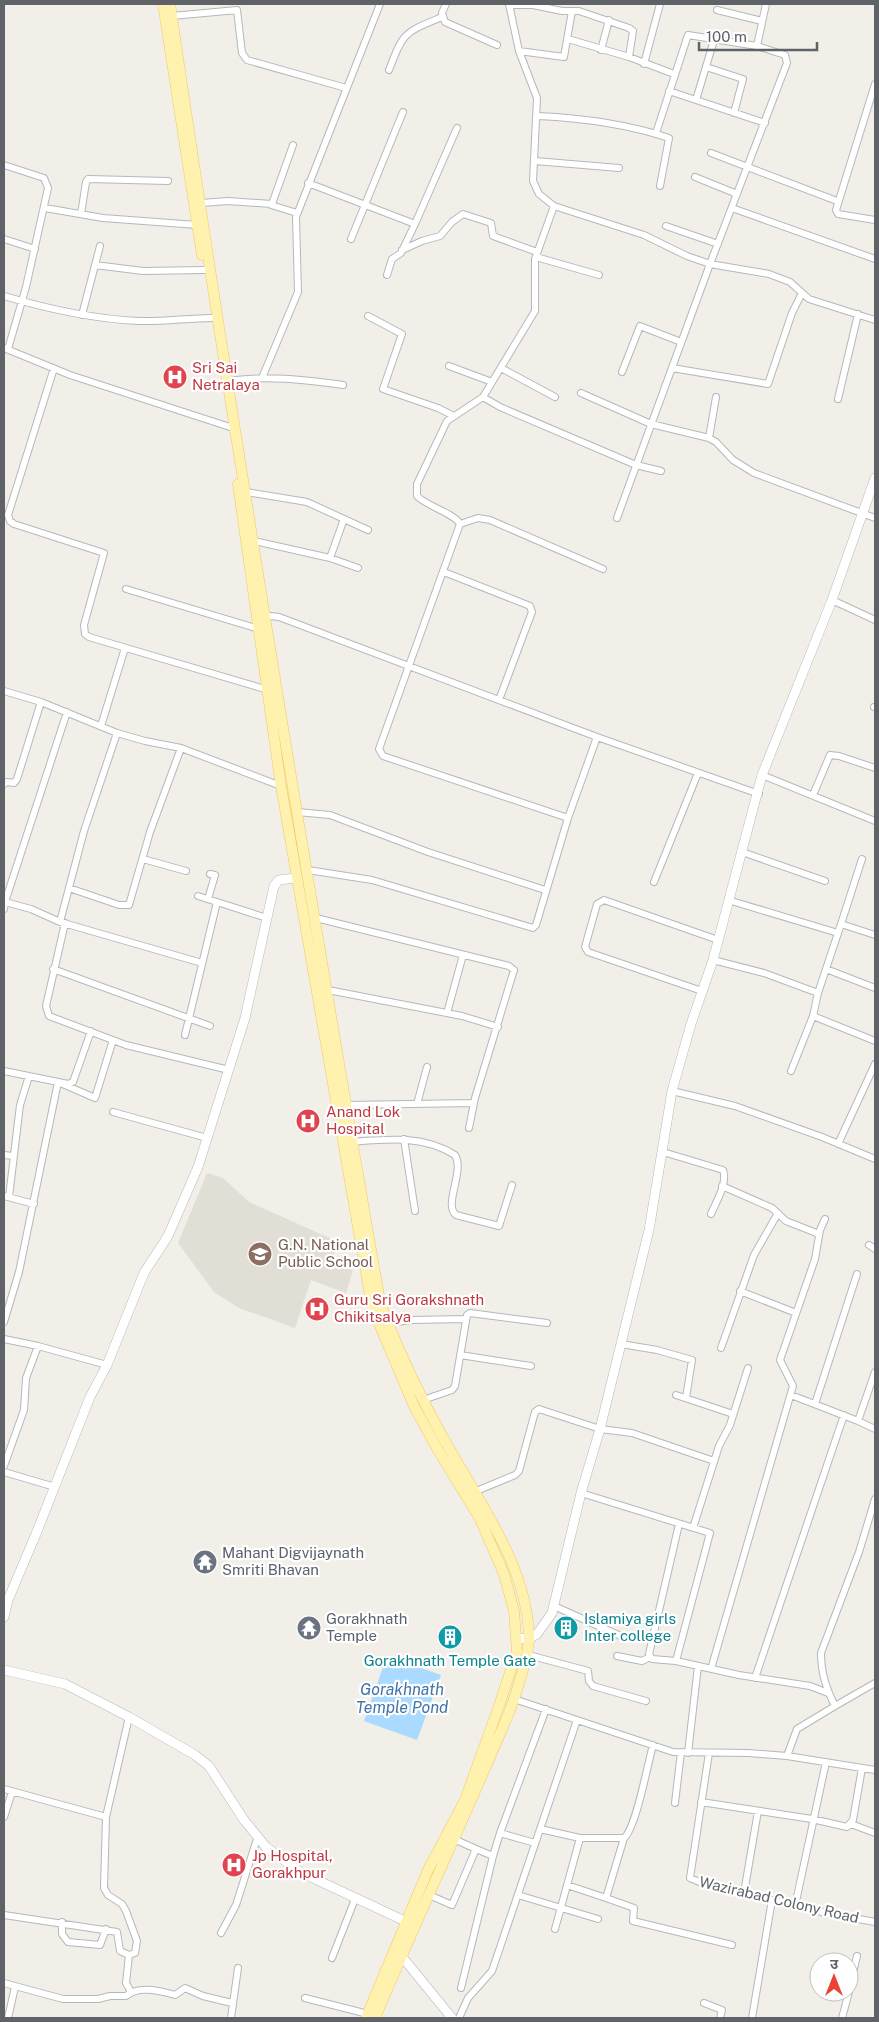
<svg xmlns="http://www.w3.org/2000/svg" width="879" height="2022" font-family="'Public Sans','Noto Sans Devanagari',sans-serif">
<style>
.education{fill:#e1ded6}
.water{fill:#aadaff}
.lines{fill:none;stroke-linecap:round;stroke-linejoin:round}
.street-casing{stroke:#b5b8bc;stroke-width:8}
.secondary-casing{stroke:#b6babf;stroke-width:10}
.primary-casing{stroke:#f2c960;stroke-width:11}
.street{stroke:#fff;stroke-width:6}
.secondary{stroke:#fff;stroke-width:9}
.primary{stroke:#fff2af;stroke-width:10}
.labels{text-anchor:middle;stroke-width:4.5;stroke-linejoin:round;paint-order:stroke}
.health-label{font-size:15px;fill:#be3a42;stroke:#fff;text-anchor:start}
.education-label{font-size:15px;fill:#785e54;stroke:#fff;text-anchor:start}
.worship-label{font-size:15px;fill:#5b616d;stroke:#fff;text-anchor:start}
.culture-label{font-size:15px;fill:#0d838f;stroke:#fff;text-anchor:start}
.street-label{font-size:15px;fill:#5f6368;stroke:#fff}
.water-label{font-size:16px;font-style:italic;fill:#4174aa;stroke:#fff}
</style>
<rect width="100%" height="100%" fill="#f1efe8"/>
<!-- education -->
<path class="education" d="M207,1173l16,5 26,24 85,38v24l19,6 -7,23 -35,-13 -16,48 -56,-20 -25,-16 -36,-49z"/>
<!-- water -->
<path class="water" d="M387,1656l54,19 -24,65 -53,-19z"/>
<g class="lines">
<defs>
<path id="street" d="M446,4l-4,9 3,9 52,23
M509,4l10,47 18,47 -4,83 6,13 15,12 90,29 43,21 23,8 59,10 21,8 19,17 66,21
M509,5h24l29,6h17l50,17 4,3 -4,26 45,17
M717,10l45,11
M172,16l65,-6 5,43 5,7 99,28
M568,39l61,18
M601,50l8,-30
M519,51l45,6 8,-46
M644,64l16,-60
M706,67l37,12 -9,34
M389,70c15,-39 15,-37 53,-53
M875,84l-39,126 2,4 37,6
M669,91l96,32
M696,100l18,-60
M538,116c44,2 89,8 131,22l-9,48
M656,133l32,-98 69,11
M711,153l126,48
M535,161l84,7
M4,165l40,13 4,10 -22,99 -18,62
M695,177l42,17
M308,183l107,41
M201,203l27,-2 44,3 21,-59
M271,205l26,8
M554,206l-19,53v52l-52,86 -36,24 -30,63v12c11,11 37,17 43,28l-81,225 4,7 185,62
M45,208l58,10 94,7
M732,208l143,51
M81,214l5,-32 2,-3 80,2
M666,226l52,18
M4,239l31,10
M351,239l52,-127
M402,250l20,-9 18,-5 12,-14 11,-8 28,9 2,13 44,16
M536,257l63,18
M95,265l48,6 62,-1
M387,275l5,-16 9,-6 14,-29 42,-96
M4,296c44,13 89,23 135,25 24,1 49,-3 73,-3
M82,315l18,-69
M368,316l34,18 -19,55 55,19 16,8
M4,348l66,27 160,52
M449,366l43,16
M54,368l-46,147 2,6 4,3 90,29 -20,72 1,9 4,3 179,53
M501,368l54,29
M672,368l96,16 24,-71 10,-20
M622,372l18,-46 41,16
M262,378l36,-86 -2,-75 84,-213
M228,381c38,-6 76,-1 115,4
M581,393l70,31 58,14 7,4 17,18 21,13 121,45
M483,397l17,10 136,58 25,6
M838,399l20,-85
M709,438l7,-41
M246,492l61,10 61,28
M617,518l93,-254 77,-201 -2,-8 -28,-9 9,-42
M460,524l18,-6 12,2 113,49
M254,541l76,17 28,10
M330,558l14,-39
M444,572l86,34 2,6 -33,88
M126,589l133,40
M832,600l43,20
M262,615l17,2 318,120 162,57
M4,691l37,11 76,31 28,8 36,7 100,38
M874,707h1
M101,726l24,-78
M762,775l113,46
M4,784l3,-2 7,1 3,-4 24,-77
M813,795l17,-40 9,1 36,12
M297,812l33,3 98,37 117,38
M742,852l83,29
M143,859l43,12
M862,859l-21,65 34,11
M308,870l64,10 161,48 3,-3 32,-107 29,-81
M654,882l44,-109
M69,888l50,17h10l21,-73 31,-84
M198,896l19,6
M208,899l7,-24 -5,-1
M728,900l110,33
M5,902l62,-190
M4,909l1,-7 26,7 29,13 142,41
M316,918l193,48 5,4 -39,128 -6,30
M60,922l24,-91 33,-98
M65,923l-19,83 3,10 77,29 103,25
M713,960l51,13 54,20 -5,23 62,25
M53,969l157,57
M826,969l49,19
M328,990l134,26 36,11
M702,991l-114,-39 -3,-5 12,-43 7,-4 114,40
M818,993l23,-69
M447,1013l16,-58
M185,1035l32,-133 50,16
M4,1071l64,13 5,-2 18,-51
M791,1071l22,-55
M672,1091l63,15 87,31 53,22
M417,1104l10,-37
M346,1105l128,-2
M113,1112l94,26
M404,1139l11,72
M352,1142c36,-3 71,-7 103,13 10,16 -12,50 1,60l43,11 13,-41
M838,1144l37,-80
M663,1152l60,18c5,13 -7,32 -12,44
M4,1155l9,1
M722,1186l50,22 14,13 33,13
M4,1196l30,8
M9,1197l11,-92 9,-29
M869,1245l6,4
M740,1291l56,22
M4,1322l15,-50 39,-190 37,16 18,-58
M388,1323l24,-3 52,-1
M4,1339l34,7 69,19
M621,1344l36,6 35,10 -6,38
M721,1348l33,-93 24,-42
M460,1355l71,11
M676,1395l57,19
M791,1395l67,26 17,-49
M423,1400l29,-10 3,-4 12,-71 3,-2 77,10
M815,1404l42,-130
M858,1421l17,8
M4,1466l20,-56 2,-32 12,-32
M4,1472l51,15
M474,1492l41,-17 4,-4 16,-59 4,-3 61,20 32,4 82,28
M581,1493l129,40 -34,128 63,14 71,11 18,7
M693,1528l26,-82 11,-21 18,-57
M554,1606l71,32
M525,1654l63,17 1,10 4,5 53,15
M617,1656l25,5 8,-4
M676,1661l-24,-2 -3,-5 30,-130
M711,1669l82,-283 -13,-26 35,-101 5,-29 5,-11
M755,1678l89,-263
M514,1699l159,53 75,1 39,3 10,-27 38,-23c-9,-18 -14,-33 -14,-53l38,-101 16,-53
M835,1706l40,-23
M688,1753l10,-87
M709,1753l-19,125 12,5 124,30 49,9
M787,1756l88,14
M4,1789l102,28
M701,1802l111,17 35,8 6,-7 9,-52
M675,1803l6,-51
M4,1817l8,-25
M851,1824l24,9
M540,1829l40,9
M500,1833l46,-124
M624,1838l-18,60 28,10 -1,13 99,24
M456,1840l20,9
M567,1885l39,13
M744,1893l14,-82
M429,1895l23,10 24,-56 17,7 7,-23 35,10
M518,1895l80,24
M795,1906l31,-144
M4,1915l113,17 3,19 9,4 -3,28 5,9
M62,1922v12l6,8 32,3 6,-16
M555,1929l25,-91h44c12,-9 24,-76 29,-93
M221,1933l15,-28 21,-66
M129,1955l6,-2 2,-12 -11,-30 -4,-7 -14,-9 -4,-7 2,-71 23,-100
M332,1958l23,-59
M4,1983l59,16h35l12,-3h16c13,-11 34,-5 49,-1l10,-7 18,8 29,7
M461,1988l32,-132
M849,1990l8,-34
M305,1998l63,16
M704,2003l18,7 -2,8
M8,2018l7,-31
M231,2018l7,-50
M459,2018l9,-20 24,-27 85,-251
M752,2018l20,-118
M842,2018l7,-26"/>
<path id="secondary" d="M4,1617l4,-17 28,-66 54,-137 17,-32 37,-92 24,-37 30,-69 47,-149 29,-132 5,-6 17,-2
M516,1638l13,1 8,-5 15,-21 29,-120 19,-64 49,-199 23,-139 19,-67 22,-64 49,-185 70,-175 43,-122
M4,1670l61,14 64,33 66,38 14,11 35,54 22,27 34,25 107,50
M399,1953l53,65"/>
<path id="primary" d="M163,4l39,251
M170,4c64,434 135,866 210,1298 18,49 41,96 66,141 33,59 82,124 83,195 0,16 -14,60 -21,77 -43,102 -90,201 -133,303
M238,484l43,302 91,521 42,99 24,44 42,69 24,55 10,37 3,40 -17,52 -35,97 -37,70 -62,148"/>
</defs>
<!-- street casing -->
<use href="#street" class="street-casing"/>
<!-- secondary casing -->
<use href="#secondary" class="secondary-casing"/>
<!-- primary casing -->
<use href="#primary" class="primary-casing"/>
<!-- street -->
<use href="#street" class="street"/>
<!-- secondary -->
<use href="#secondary" class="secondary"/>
<!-- primary -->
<use href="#primary" class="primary"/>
</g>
<!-- icons -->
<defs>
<symbol id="hospital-disc" viewBox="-11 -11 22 22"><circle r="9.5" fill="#e0444e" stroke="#fff"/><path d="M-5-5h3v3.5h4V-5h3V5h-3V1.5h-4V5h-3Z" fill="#fff"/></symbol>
<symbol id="school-disc" viewBox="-11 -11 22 22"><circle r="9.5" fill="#8d6e63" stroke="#fff"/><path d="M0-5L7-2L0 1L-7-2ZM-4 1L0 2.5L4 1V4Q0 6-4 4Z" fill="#fff"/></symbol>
<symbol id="temple-disc" viewBox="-11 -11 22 22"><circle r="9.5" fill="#6b7280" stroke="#fff"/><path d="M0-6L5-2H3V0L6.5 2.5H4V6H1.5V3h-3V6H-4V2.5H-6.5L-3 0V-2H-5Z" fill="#fff"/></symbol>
<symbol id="building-disc" viewBox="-11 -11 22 22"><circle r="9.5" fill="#0f9aa8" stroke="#fff"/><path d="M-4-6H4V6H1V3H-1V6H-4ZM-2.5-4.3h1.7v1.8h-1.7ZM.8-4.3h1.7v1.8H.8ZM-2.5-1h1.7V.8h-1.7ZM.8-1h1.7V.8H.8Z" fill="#fff"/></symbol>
</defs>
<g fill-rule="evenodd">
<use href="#hospital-disc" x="161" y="363" width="28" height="28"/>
<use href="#hospital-disc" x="294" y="1107" width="28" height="28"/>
<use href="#school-disc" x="246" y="1240" width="28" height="28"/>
<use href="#hospital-disc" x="303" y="1295" width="28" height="28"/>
<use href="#temple-disc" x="191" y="1548" width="28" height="28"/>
<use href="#temple-disc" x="295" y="1614" width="28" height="28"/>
<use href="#building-disc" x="552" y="1614" width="28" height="28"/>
<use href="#building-disc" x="436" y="1623" width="28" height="28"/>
<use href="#hospital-disc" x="220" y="1851" width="28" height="28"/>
</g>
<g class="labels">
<!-- health labels -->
<g class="health-label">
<text x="192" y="373">Sri Sai<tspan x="192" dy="17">Netralaya</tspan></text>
<text x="326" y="1117">Anand Lok<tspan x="326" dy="17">Hospital</tspan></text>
<text x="334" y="1305">Guru Sri Gorakshnath<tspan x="334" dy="17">Chikitsalya</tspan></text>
<text x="252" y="1861">Jp Hospital,<tspan x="252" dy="17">Gorakhpur</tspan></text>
</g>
<!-- education labels -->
<g class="education-label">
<text x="278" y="1250">G.N. National<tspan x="278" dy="17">Public School</tspan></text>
</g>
<!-- worship labels -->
<g class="worship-label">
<text x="222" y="1558">Mahant Digvijaynath<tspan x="222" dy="17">Smriti Bhavan</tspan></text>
<text x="326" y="1624">Gorakhnath<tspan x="326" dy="17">Temple</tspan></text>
</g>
<!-- culture labels -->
<g class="culture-label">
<text x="584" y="1624">Islamiya girls<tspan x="584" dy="17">Inter college</tspan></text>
<text x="450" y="1666" text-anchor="middle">Gorakhnath Temple Gate</text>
</g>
<!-- street labels -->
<g class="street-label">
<text transform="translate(779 1900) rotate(13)" y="5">Wazirabad Colony Road</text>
</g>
<!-- water labels -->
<g class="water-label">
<text x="402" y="1695">Gorakhnath<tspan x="402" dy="18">Temple Pond</tspan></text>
</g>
</g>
<!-- border -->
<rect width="879" height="2022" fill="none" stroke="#5f6368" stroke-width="10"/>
<!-- north arrow -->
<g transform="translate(834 1977)"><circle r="24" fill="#ffffff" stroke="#bfc1c3"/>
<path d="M0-4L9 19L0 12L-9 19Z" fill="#ea4335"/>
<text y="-8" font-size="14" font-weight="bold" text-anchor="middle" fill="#5f6368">उ</text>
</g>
<!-- scale -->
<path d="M699 42v8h118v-8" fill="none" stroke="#5f6368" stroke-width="2.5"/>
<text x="706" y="42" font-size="15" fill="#5f6368" stroke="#ffffff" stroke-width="4" paint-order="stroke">100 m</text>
</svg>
